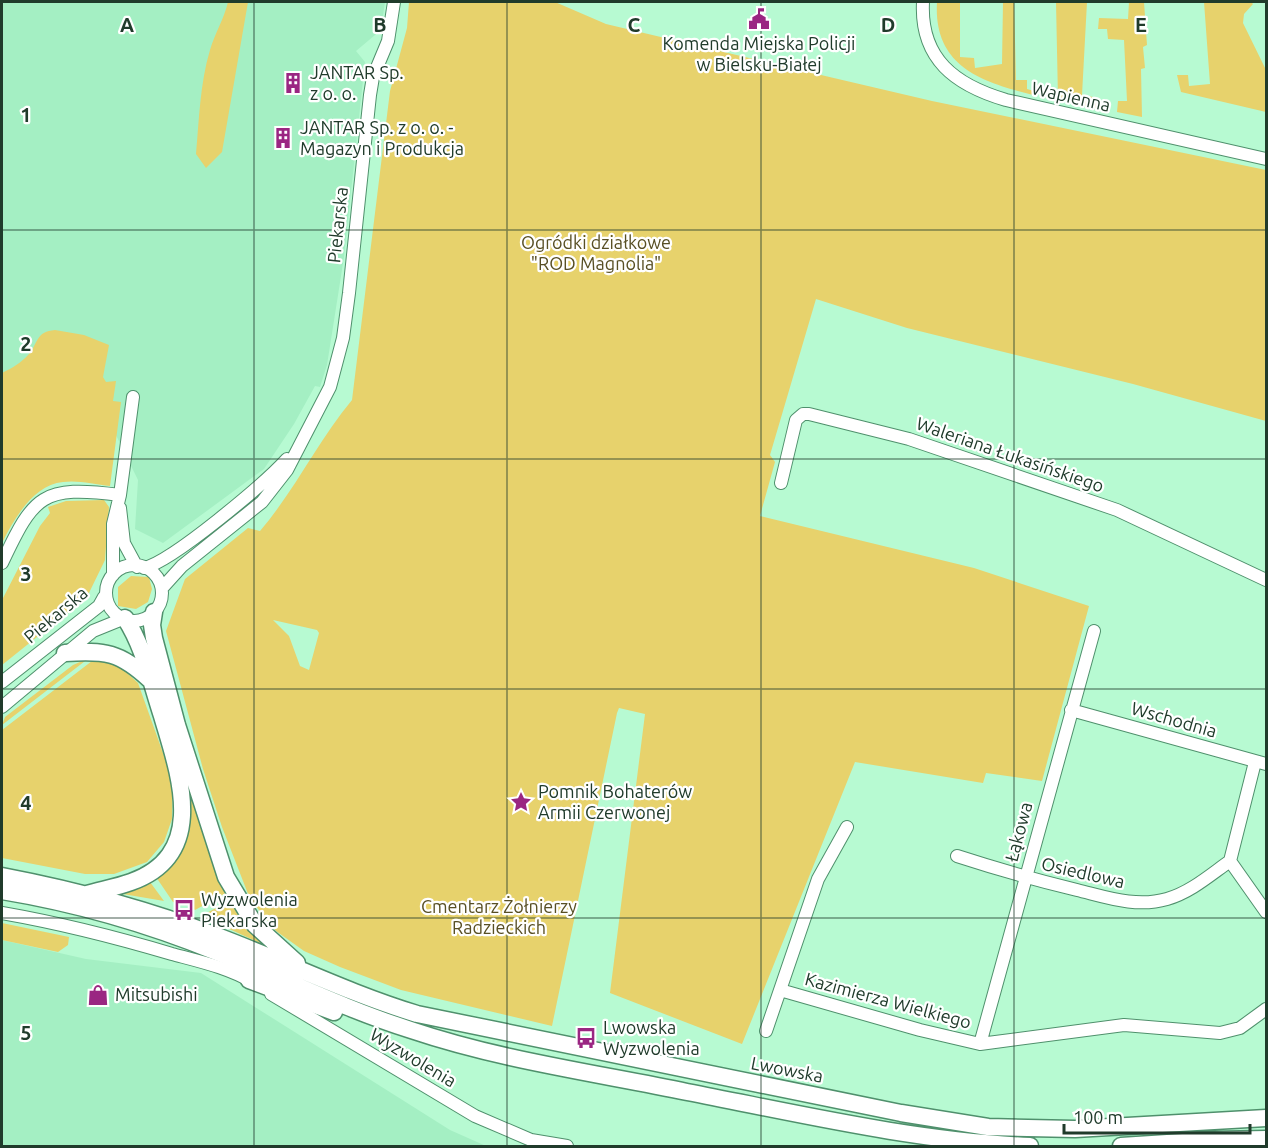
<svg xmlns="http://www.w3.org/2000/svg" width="1268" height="1148" font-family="Ubuntu,sans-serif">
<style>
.built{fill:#a4efc3}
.green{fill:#e7d26c;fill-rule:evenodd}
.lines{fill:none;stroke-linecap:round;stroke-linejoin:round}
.minor-casing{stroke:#4f906c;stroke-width:14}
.major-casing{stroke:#4f906c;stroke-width:19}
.minor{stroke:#fff;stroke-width:12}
.major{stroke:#fff;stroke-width:16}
.grid{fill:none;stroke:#203b2b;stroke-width:1.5;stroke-opacity:0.55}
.labels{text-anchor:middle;stroke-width:4.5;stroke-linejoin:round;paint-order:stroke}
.poi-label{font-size:18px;fill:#203b2b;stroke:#fff;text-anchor:start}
.street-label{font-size:18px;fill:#203b2b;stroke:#fff}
.park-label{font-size:18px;fill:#584f24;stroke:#fff}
.grid-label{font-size:20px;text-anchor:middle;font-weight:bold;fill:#203b2b;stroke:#fff;stroke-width:4.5;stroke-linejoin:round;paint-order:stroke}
</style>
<rect width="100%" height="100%" fill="#b7fad2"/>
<!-- built -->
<path class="built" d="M2,2h383l-4,28 -25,21 9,11 -21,195 -17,108 -7,22 -5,-1 -21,38 -30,45 -101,74 -28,-14 3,-49 -25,-51 -111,-15z
M2,940l84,19 115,14 249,157 36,16h-484z"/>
<!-- green -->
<path class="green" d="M228,2h20l-26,150 -16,16 -10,-14c3,-33 4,-71 14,-104 5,-17 14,-31 18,-48z
M409,2h146l51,22 215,51 111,26 334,69v251l-133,-37 -226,-56 -91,-29 -46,156 5,7 -15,54 214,52 115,38 -47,175 -56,-8 -3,10 -128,-21 -113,282 -132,-51 35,-279 -26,-6 -2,5 -65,313 -151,-36 -61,-23 -36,-16 -28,-20 -26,-32 -28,-72 -19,-58 -37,-138 19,-52 63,-51 12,3c35,-41 58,-90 92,-131l38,-309 17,-63zM273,620l44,10 2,3 -10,37 -9,-4 -11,-30z
M937,2h23v55l14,1 1,10 27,-4 1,-62h11l2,78h11v9l10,3v4c-53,-13 -104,-28 -100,-94z
M1056,2h31l-5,93 11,2v5l12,3v3h-14l-33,-9z
M1129,2h15l3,43 -4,2 2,21 -4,1 1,48 -25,-5 1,-11h9l-3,-61 -16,-1 -1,-10h-9l1,-11 29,1z
M1204,2h47l2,2 -9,10 -1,9 23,47v42l-85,-20 -4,-17h11l1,11 21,-2z
M55,330l29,5 25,10 -6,32 3,5 10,-1 -3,20 8,1 -11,84c-15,-2 -33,-6 -47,-4 -30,3 -49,37 -61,61v-170c10,-5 19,-10 27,-19 10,-13 7,-22 26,-24z
M104,500l5,7 -4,53 -18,37 -85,68v-65l38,-74 10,-13 -2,-6 18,-6z
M131,576l18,1 3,12 -4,13 -12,7 -18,-3v-19z
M89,658l-87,67 3,-8 68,-52z
M99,659l16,3 23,21 35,98 -1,38 -8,23 -17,20 -33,12h-29l-83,-16v-128l90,-69z
M190,792l36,101 -31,17 -12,-9 -4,3 -6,-2 -17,-25z
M150,882l14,19 -47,-8z
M229,901l21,30 14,14 -63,-29z
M2,923l67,14 -1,8 -10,7 -56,-12z"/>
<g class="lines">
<defs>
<path id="minor" d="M923,2c-3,57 32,83 83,98l260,59
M781,483l15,-63 7,-6h6l100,25 208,71 149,70
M120,508l4,35 13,24
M2,563c32,-68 40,-78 118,-68
M106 593a28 28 0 1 1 56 0a28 28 0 1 1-56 0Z
M144,568c29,-7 121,-85 143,-109
M113,575v-51l7,-29 13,-98
M163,587l19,-21 80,-64 25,-32 43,-83 13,-49 6,-45 21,-198 3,-18 15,-36 6,-39
M2,682l97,-76 5,-9
M2,707l91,-76 32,-13
M1071,710l195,54
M1255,762l-25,99 36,51
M957,856c40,13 79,24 120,34 29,7 59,18 90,9 24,-7 43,-24 63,-38
M2,913c57,10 113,24 170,41 26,7 58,14 82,29
M780,990l140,40 60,14 144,-19 96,8 20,-5 26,-19
M271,994l204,122 56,24 36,6
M766,1031l52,-152 29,-52
M980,1044l114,-413"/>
<path id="major" d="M154,612l-2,13 2,13 23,87 49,152 29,48 42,38
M65,653c40,-3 55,-1 85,27
M2,876c73,14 145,33 215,60 67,25 131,57 200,78l484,99 87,14 87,2 191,-11
M2,891c73,12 146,33 215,61 65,26 128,57 194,78 89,30 184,43 276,62 114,22 227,49 343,54
M87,894c14,-4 30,-7 44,-12 78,-28 48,-108 31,-166 -11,-33 -18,-69 -37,-98
M249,980l85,32
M1121,1146l93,-6 52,-1"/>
</defs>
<!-- minor casing -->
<use href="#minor" class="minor-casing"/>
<!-- major casing -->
<use href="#major" class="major-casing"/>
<!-- minor -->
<use href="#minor" class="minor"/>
<!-- major -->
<use href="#major" class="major"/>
</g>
<!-- grid -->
<path class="grid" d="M254,2v1144M507,2v1144M761,2v1144M1014,2v1144M2,230h1264M2,459h1264M2,689h1264M2,918h1264"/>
<!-- icons -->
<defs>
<symbol id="civic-bare" viewBox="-9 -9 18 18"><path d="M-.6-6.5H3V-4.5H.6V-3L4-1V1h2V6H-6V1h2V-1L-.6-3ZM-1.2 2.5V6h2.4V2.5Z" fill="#9a2682" stroke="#fff" stroke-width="2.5" paint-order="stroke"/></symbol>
<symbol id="building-bare" viewBox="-9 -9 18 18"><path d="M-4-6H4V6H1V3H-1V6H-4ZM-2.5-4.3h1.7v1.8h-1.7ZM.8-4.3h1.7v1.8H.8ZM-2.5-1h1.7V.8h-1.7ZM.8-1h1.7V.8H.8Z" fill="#9a2682" stroke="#fff" stroke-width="2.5" paint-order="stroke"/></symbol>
<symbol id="sight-bare" viewBox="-9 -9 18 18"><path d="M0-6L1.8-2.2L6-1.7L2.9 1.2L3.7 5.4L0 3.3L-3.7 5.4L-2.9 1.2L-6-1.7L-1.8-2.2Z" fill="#9a2682" stroke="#fff" stroke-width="2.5" paint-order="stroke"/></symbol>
<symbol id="bus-bare" viewBox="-9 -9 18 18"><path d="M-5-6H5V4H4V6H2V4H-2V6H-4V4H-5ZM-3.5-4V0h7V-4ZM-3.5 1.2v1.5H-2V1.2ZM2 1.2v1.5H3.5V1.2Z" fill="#9a2682" stroke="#fff" stroke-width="2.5" paint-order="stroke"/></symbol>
<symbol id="shop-bare" viewBox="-9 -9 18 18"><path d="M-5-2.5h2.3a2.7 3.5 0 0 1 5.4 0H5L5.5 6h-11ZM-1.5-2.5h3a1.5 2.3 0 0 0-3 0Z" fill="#9a2682" stroke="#fff" stroke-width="2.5" paint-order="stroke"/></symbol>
</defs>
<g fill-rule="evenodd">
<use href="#civic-bare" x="744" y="4" width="30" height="30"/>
<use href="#building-bare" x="278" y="68" width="30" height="30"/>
<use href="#building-bare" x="268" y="123" width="30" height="30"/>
<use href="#sight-bare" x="506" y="787" width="30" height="30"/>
<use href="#bus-bare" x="169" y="895" width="30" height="30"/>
<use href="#shop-bare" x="83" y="980" width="30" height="30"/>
<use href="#bus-bare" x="571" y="1023" width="30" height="30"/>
</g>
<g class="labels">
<!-- poi labels -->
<g class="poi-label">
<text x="759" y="50" text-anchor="middle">Komenda Miejska Policji<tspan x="759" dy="21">w Bielsku-Białej</tspan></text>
<text x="310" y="79">JANTAR Sp.<tspan x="310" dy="21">z o. o.</tspan></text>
<text x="300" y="134">JANTAR Sp. z o. o. -<tspan x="300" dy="21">Magazyn i Produkcja</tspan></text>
<text x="538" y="798">Pomnik Bohaterów<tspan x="538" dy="21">Armii Czerwonej</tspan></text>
<text x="201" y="906">Wyzwolenia<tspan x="201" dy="21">Piekarska</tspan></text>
<text x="115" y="1001">Mitsubishi</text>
<text x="603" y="1034">Lwowska<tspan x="603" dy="21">Wyzwolenia</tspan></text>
</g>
<!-- street labels -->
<g class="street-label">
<text transform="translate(1071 97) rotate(13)" y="6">Wapienna</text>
<text transform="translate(338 225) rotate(-84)" y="6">Piekarska</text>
<text transform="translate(1010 455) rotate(19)" y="6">Waleriana Łukasińskiego</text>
<text transform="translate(56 615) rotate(-40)" y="6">Piekarska</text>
<text transform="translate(1174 720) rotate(16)" y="6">Wschodnia</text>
<text transform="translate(1019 832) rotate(-75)" y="6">Łąkowa</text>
<text transform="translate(1083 873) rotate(13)" y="6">Osiedlowa</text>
<text transform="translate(888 1001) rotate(15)" y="6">Kazimierza Wielkiego</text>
<text transform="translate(413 1058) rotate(31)" y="6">Wyzwolenia</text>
<text transform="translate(787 1070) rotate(11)" y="6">Lwowska</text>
</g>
<!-- park labels -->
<g class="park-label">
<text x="596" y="249">Ogródki działkowe<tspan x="596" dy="21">"ROD Magnolia"</tspan></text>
<text x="499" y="913">Cmentarz Żołnierzy<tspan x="499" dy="21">Radzieckich</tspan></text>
</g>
</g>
<g class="grid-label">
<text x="127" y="32">A</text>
<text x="380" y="32">B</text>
<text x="634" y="32">C</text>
<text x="888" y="32">D</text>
<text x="1141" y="32">E</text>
<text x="26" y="122">1</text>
<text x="26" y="351">2</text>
<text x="26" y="581">3</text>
<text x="26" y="810">4</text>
<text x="26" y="1040">5</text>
</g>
<!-- border -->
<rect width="1268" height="1148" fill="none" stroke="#203b2b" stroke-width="6"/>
<!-- scale -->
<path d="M1064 1124v9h186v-9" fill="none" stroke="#203b2b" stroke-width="3"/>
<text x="1073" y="1124" font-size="18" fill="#203b2b" stroke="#ffffff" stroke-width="4.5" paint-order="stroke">100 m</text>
</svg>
